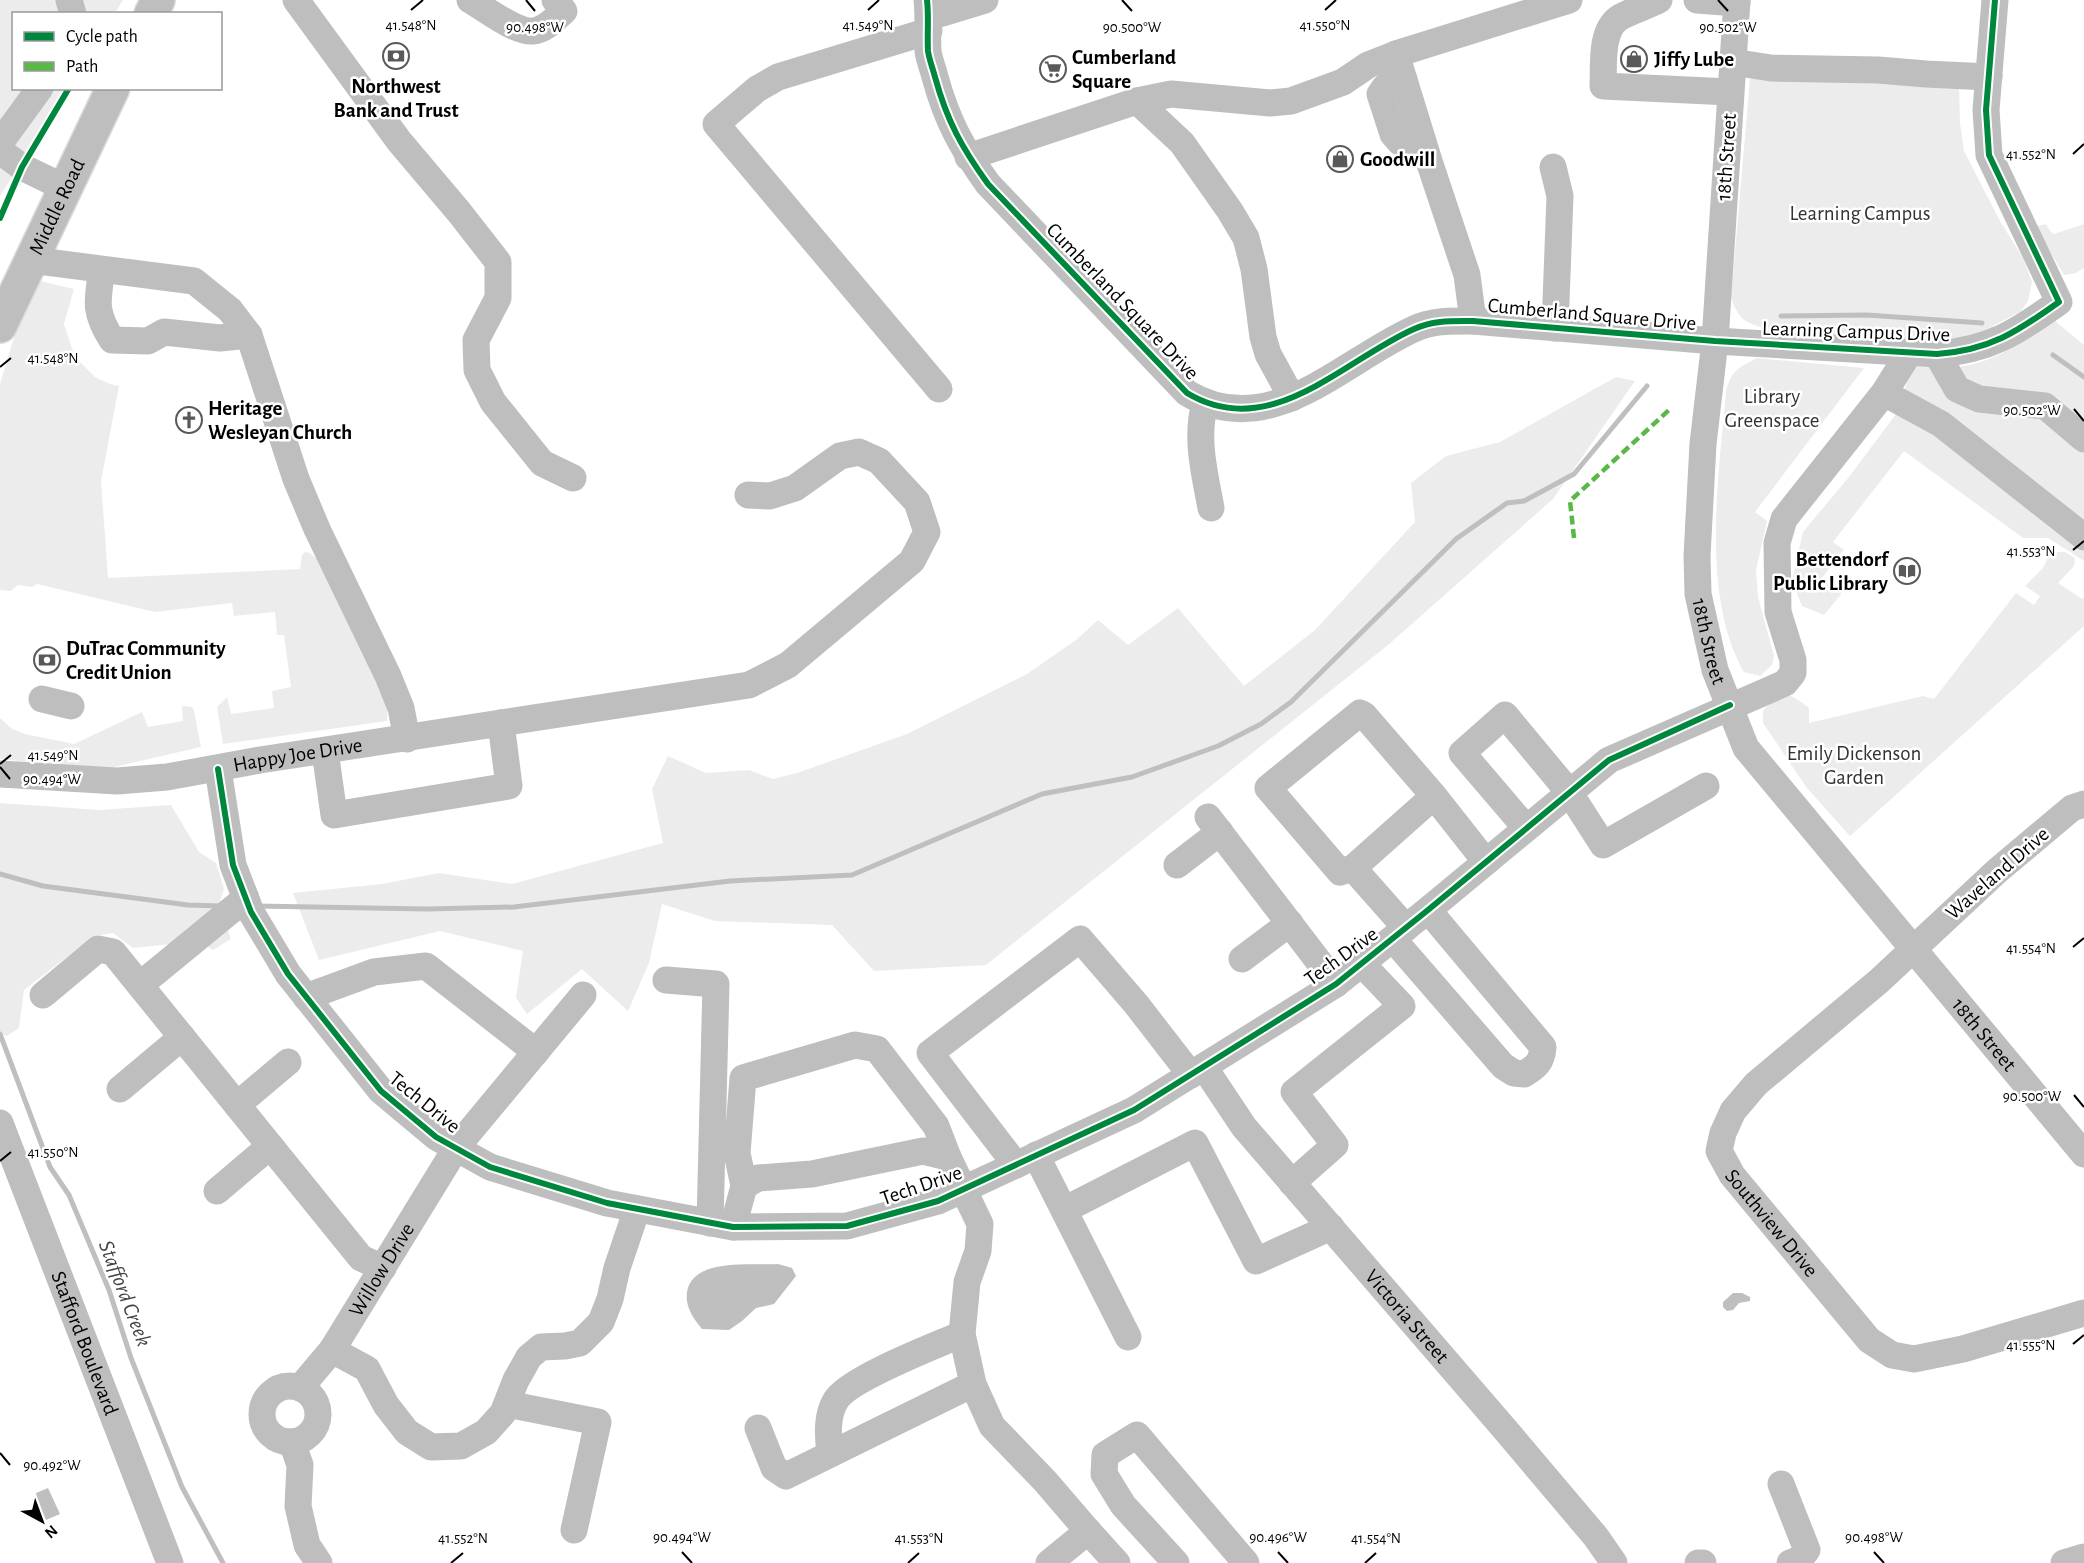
<svg xmlns="http://www.w3.org/2000/svg" width="2084" height="1563" font-family="'Alegreya Sans',sans-serif">
<style>
.green{fill:#ececec}
.water{fill:#bfbfbf}
.lines{fill:none;stroke-linecap:round;stroke-linejoin:round}
.stream{stroke:#bfbfbf;stroke-width:5}
.major-casing{stroke:#dbdbdb;stroke-width:36}
.minor{stroke:#bebebe;stroke-width:27}
.major{stroke:#bebebe;stroke-width:33}
.quiet{stroke:#58b947;stroke-width:4.5;stroke-dasharray:9 4.5;stroke-linecap:butt}
.cycleway-casing{stroke:#fff;stroke-width:10}
.cycleway{stroke:#00873e;stroke-width:6}
.ticks{fill:none;stroke:#000;stroke-width:2}
.labels{text-anchor:middle;stroke-width:5;stroke-linejoin:round;paint-order:stroke}
.poi-label{font-size:21px;font-weight:bold;fill:#000;stroke:#fff;text-anchor:start}
.street-label{font-size:21px;fill:#000;stroke:#fff}
.park-label{font-size:21px;fill:#333;stroke:#fff}
.water-label{font-size:22px;font-style:italic;fill:#444;stroke:#fff}
.ticks-label{font-size:15px;text-anchor:middle;fill:#000;stroke:#fff;stroke-width:5;stroke-linejoin:round;paint-order:stroke}
</style>
<rect width="100%" height="100%" fill="#fff"/>
<!-- green -->
<path class="green" d="M0,0h123l-8,13 -101,1v74l54,1 -68,107z
M1750,79h193l16,6 1,38 4,28 36,70 23,37 9,24 -4,19 -7,10 -56,30 -26,1 -172,-13c-23,-7 -27,-8 -36,-31z
M2046,224l4,7 4,3 30,-10v44l-8,5 -12,2 -27,-45v-4z
M36,280l38,9 -10,35 11,33 20,20 15,7 9,2 -18,95 7,97 192,-9 2,-14 3,-3 5,1 8,7 70,144 -1,17 -164,23 -6,-37 10,-10 4,17 43,-6 -2,-17 19,-4 -7,-52h-7l-2,-23 -41,4 -2,-13 -77,9 -118,-28 -5,3 -14,-2 -7,6 -11,-1v-206l13,-43z
M2055,321l29,24v216l-36,-23h-25l-119,-87 -71,91 11,8 -22,28 20,15 -18,22 -22,-9 -10,-25 11,-49 46,-55 50,-67 12,-43c16,0 32,1 47,0 37,-4 68,-27 97,-46z
M1757,358l107,10 -109,144 12,9 -11,49 2,27 16,59 -2,9 -12,11 -16,-4c-44,-77 -25,-196 -18,-281 6,-21 12,-23 31,-33z
M1616,377l19,4 -82,118 -165,146 -402,320 -112,6 -42,-46 -117,-4 -53,-17 -13,59 -21,48 -46,-42 -55,45 -11,-16 7,-47 -83,-20 -121,29 -26,-67 89,-9 57,-11 73,11 151,-41 -11,-54 16,-33 38,17 43,-3 24,9 24,-6 110,-39 120,-60 49,-34 22,-20 30,25 50,-37 66,78 71,-56 100,-108 -4,-39 35,-27 54,-14z
M2057,552h8l10,6 -1,8 -16,17 24,16 2,-1v28l-234,210 -43,-48 -44,-65v-12c19,-21 25,-20 46,-3v15l114,-27 11,3 82,-106 18,12 6,-9 -15,-10 18,-18 5,-11z
M182,706l10,1 2,4 7,36 -87,20 -56,-2 -58,-6v-41l12,11 13,5 49,10 68,-32 6,15 35,-6z
M0,803l99,7 72,-5 28,47 17,11 8,26 -7,21 8,12 6,17 -18,11 -15,-9 -65,7 -20,-15 -19,3 -70,54 -5,38 -12,8 -7,-3z"/>
<!-- water -->
<path class="water" d="M778,1264l14,4 4,8 -22,28 -18,4 -14,13 -13,9 -27,-1c-9,-11 -17,-22 -15,-37 6,-35 65,-26 91,-28z
M1733,1293h9l8,4v4l-11,2 -6,7 -6,1 -4,-4v-5z
M48,1488l12,26 -14,6 -12,-26z"/>
<g class="lines">
<!-- stream -->
<path class="stream" d="M1781,316l86,-1 115,8
M2053,355l31,22
M0,874l43,12 145,19 32,1
M256,906l171,3 87,-2 216,-26 122,-6 190,-81 90,-17 86,-31 43,-22 30,-22 165,-163 51,-36 17,-2 50,-27 73,-88
M0,1034l50,133 19,28 40,95 22,68 51,129 41,76"/>
<defs>
<g id="major">
<path d="M151,14l7,-14"/>
<path id="s7" d="M0,326l113,-238"/>
</g>
</defs>
<!-- major casing -->
<use href="#major" class="major-casing"/>
<!-- minor -->
<g class="minor">
<path d="M69,0l4,14"/>
<path d="M296,0l103,141 60,71 39,50v36l-22,42 1,30 16,32 49,61 31,15"/>
<path d="M470,0c16,9 46,33 63,31 12,-1 23,-13 31,-20l-9,-11"/>
<path d="M927,0c2,17 0,34 1,51 1,8 5,18 7,26 12,44 27,71 53,107l199,209c83,50 155,-32 227,-64 19,-9 38,-8 59,-8l242,20 222,13c53,-4 80,-22 122,-52l-70,-147 -3,-45 9,-110"/>
<path d="M1659,0c-11,6 -31,12 -40,18 -19,13 -15,47 -16,68l127,6"/>
<path d="M1697,0l40,3"/>
<path id="s1" d="M1737,0l-22,341 -12,103 -6,112 1,38 17,76 31,78 338,406"/>
<path d="M929,17l56,-17"/>
<path d="M929,31l-151,46 -21,12 -41,35 223,265"/>
<path d="M1396,54l33,107 38,114 6,46"/>
<path d="M1732,62l39,6 107,2 48,4 63,3"/>
<path d="M1404,80l-19,7 -5,7 13,40 7,8 28,17"/>
<path d="M1137,101l45,42 48,68 16,27 8,31 9,68 5,17 24,44"/>
<path d="M0,143l40,-55"/>
<path d="M0,151l22,16 43,21"/>
<path d="M968,157l169,-56 34,-7 99,9 21,-2 52,-19 25,-17 28,-11 173,-54"/>
<path d="M1553,167l7,29 -5,132"/>
<path d="M31,260l163,21 36,29 19,25 47,144 21,50 71,147 13,32 6,31"/>
<path d="M102,270c-5,31 -8,42 10,70l36,1 16,-9 56,6 29,-3"/>
<path d="M1937,354l20,35 22,10 66,7 39,33"/>
<path d="M1884,393l57,31 143,113"/>
<path d="M1205,404c-10,33 0,71 6,104"/>
<path d="M42,699l29,7"/>
<path d="M325,751l9,64 175,-29 -8,-63"/>
<path d="M218,769l15,96 18,47 37,62 93,117 55,46 54,30 117,36 126,24 114,-1 91,-25 196,-91 202,-126 92,-74 181,-150 176,-77 8,-10v-13l-15,-48 -1,-69 7,-24 100,-126 25,-40"/>
<path id="s2" d="M0,774l117,7 50,-4 93,-17 489,-75 39,-20 124,-104 15,-29 -10,-30 -38,-41 -20,-9 -19,4 -45,32 -25,8 -22,-1"/>
<path d="M1434,796l-81,72 -13,4 -72,-84 92,-75 4,2 70,81 52,66"/>
<path id="s3" d="M2084,804l-12,4 -75,63 -118,110 -123,103 -23,27 -10,22 -4,18 13,24 137,165 23,15 22,4 49,-10 121,-36"/>
<path d="M1208,817l128,167"/>
<path d="M1526,828l-64,-75 43,-38 64,77 34,53 103,-59"/>
<path d="M1177,865l43,-33"/>
<path d="M1353,868l53,60"/>
<path d="M1393,939l110,127 11,7 10,1c12,-7 18,-12 19,-27l-115,-137"/>
<path d="M1242,959l48,-36"/>
<path d="M666,980l50,4 -6,239"/>
<path d="M140,985l106,-87"/>
<path d="M43,995l55,-46 15,3 248,306 22,10"/>
<path d="M306,997l68,-25 52,-6 110,86"/>
<path id="s4" d="M1204,1067l40,60 259,300 93,110 18,26"/>
<path d="M120,1089l62,-52"/>
<path d="M237,1105l51,-43"/>
<path id="s5" d="M0,1123l170,440"/>
<path d="M1036,1155l92,182"/>
<path d="M1016,1165l-86,-112 150,-114 56,65 55,71"/>
<path d="M1292,1183l43,-38 -41,-53 108,-86 -40,-42"/>
<path d="M744,1186l-7,-33 6,-75 112,-33 22,4 59,77 12,31 32,67 -2,27 -11,31 -5,52 11,50 19,42 53,55 43,50"/>
<path d="M217,1191l53,-45"/>
<path d="M1064,1210l131,-67 61,118 75,-34"/>
<path d="M733,1227l11,-41 14,-8 54,-4 111,-23 25,6"/>
<path d="M332,1350l35,19 19,36 21,27 24,15 30,-1 25,-14 17,-19 13,-33 13,-23 12,-10 24,-1 15,-3 21,-21 9,-23 7,-31 20,-59"/>
<circle cx="290" cy="1414" r="28"/>
<path id="s6" d="M300,1388l32,-38 124,-202 127,-153"/>
<path d="M507,1404l91,18 -24,108"/>
<path d="M758,1428l16,40 12,8 187,-92"/>
<path d="M292,1442l8,23 -2,41 9,39 12,18"/>
<path d="M830,1454c-2,-18 -4,-38 6,-54 14,-22 99,-54 126,-66"/>
<path d="M1781,1484l26,66 -7,9 -10,4"/>
<path d="M1049,1563l39,-32 29,32"/>
<path d="M1176,1563l-53,-58 -19,-31 1,-19 32,-20 109,128"/>
<path d="M1698,1563h5"/>
<path d="M2064,1563l20,-6"/>
</g>
<!-- major -->
<use href="#major" class="major"/>
<!-- quiet -->
<path class="quiet" d="M1574,538l-4,-37 99,-91"/>
<defs>
<path id="cycleway" d="M927,0c2,17 0,34 1,51 1,8 5,18 7,26 12,44 27,71 53,107l199,209c83,50 155,-32 227,-64 19,-9 38,-8 59,-8l242,20 222,13c53,-4 80,-22 122,-52l-70,-147 -3,-45 9,-110
M0,218l22,-51 47,-79
M218,769l15,96 18,47 37,62 93,117 55,46 54,30 117,36 126,24 114,-1 91,-25 196,-91 202,-126 92,-74 181,-150 121,-55"/>
</defs>
<!-- cycleway casing -->
<use href="#cycleway" class="cycleway-casing"/>
<!-- cycleway -->
<use href="#cycleway" class="cycleway"/>
</g>
<!-- ticks -->
<path class="ticks" d="M526,0l9,11M1122,0l10,11M1718,0l10,11M411,10l12,-10M868,10l11,-10M1325,10l11,-10M2073,154l11,-10M0,367l11,-9M2074,409l10,12M2073,550l11,-9M0,764l11,-9M0,767l10,12M2073,947l11,-9M2074,1095l10,12M0,1161l11,-9M2073,1344l11,-9M0,1453l10,12M682,1552l10,11M1278,1552l10,11M1874,1552l10,11M451,1563l12,-10M908,1563l11,-10M1365,1563l11,-10"/>
<!-- icons -->
<defs>
<symbol id="bank-ring" viewBox="-11 -11 22 22"><circle r="9.5" fill="#fff" stroke="#595959" stroke-width="1.5"/><path d="M-6-4H6V4H-6ZM0-2.3a2.3 2.3 0 1 0 0 4.6a2.3 2.3 0 1 0 0-4.6Z" fill="#595959"/></symbol>
<symbol id="shop-ring" viewBox="-11 -11 22 22"><circle r="9.5" fill="#fff" stroke="#595959" stroke-width="1.5"/><path d="M-5-2.5h2.3a2.7 3.5 0 0 1 5.4 0H5L5.5 6h-11ZM-1.5-2.5h3a1.5 2.3 0 0 0-3 0Z" fill="#595959"/></symbol>
<symbol id="supermarket-ring" viewBox="-11 -11 22 22"><circle r="9.5" fill="#fff" stroke="#595959" stroke-width="1.5"/><path d="M-6-5.5h2.5l.6 2H6L4.5 2H-2.5L-4.4-4H-6ZM-1.5 3.2a1.3 1.3 0 1 0 .1 0ZM3 3.2a1.3 1.3 0 1 0 .1 0Z" fill="#595959"/></symbol>
<symbol id="church-ring" viewBox="-11 -11 22 22"><circle r="9.5" fill="#fff" stroke="#595959" stroke-width="1.5"/><path d="M-1.2-6h2.4v3.5h3.3v2.4h-3.3V6h-2.4V-.1h-3.3v-2.4h3.3Z" fill="#595959"/></symbol>
<symbol id="library-ring" viewBox="-11 -11 22 22"><circle r="9.5" fill="#fff" stroke="#595959" stroke-width="1.5"/><path d="M-6-4Q-3-5.5-.7-3.5V5Q-3 3-6 4ZM6-4Q3-5.5 .7-3.5V5Q3 3 6 4Z" fill="#595959"/></symbol>
</defs>
<g fill-rule="evenodd">
<use href="#bank-ring" x="381" y="41" width="30" height="30"/>
<use href="#shop-ring" x="1619" y="44" width="30" height="30"/>
<use href="#supermarket-ring" x="1038" y="54" width="30" height="30"/>
<use href="#shop-ring" x="1325" y="144" width="30" height="30"/>
<use href="#church-ring" x="174" y="405" width="30" height="30"/>
<use href="#library-ring" x="1892" y="556" width="30" height="30"/>
<use href="#bank-ring" x="32" y="645" width="30" height="30"/>
</g>
<g class="labels">
<!-- poi labels -->
<g class="poi-label">
<text x="1072" y="64">Cumberland<tspan x="1072" dy="24">Square</tspan></text>
<text x="1654" y="66">Jiffy Lube</text>
<text x="396" y="93" text-anchor="middle">Northwest<tspan x="396" dy="24">Bank and Trust</tspan></text>
<text x="1360" y="166">Goodwill</text>
<text x="208" y="415">Heritage<tspan x="208" dy="24">Wesleyan Church</tspan></text>
<text x="1888" y="566" text-anchor="end">Bettendorf<tspan x="1888" dy="24">Public Library</tspan></text>
<text x="66" y="655">DuTrac Community<tspan x="66" dy="24">Credit Union</tspan></text>
</g>
<!-- street labels -->
<g class="street-label">
<text transform="translate(1726 157) rotate(-86)" y="7">18th Street</text>
<text dy="7" stroke="none"><textPath href="#s7" startOffset="132">Middle Road</textPath></text>
<text transform="translate(1123 301) rotate(46)" y="7">Cumberland Square Drive</text>
<text transform="translate(1592 314) rotate(5)" y="7">Cumberland Square Drive</text>
<text transform="translate(1856 331) rotate(2)" y="7">Learning Campus Drive</text>
<text dy="7" stroke="none"><textPath href="#s1" startOffset="644">18th Street</textPath></text>
<text dy="7" stroke="none"><textPath href="#s2" startOffset="300">Happy Joe Drive</textPath></text>
<text transform="translate(1997 873) rotate(-41)" y="7">Waveland Drive</text>
<text transform="translate(1341 956) rotate(-36)" y="7">Tech Drive</text>
<text dy="7" stroke="none"><textPath href="#s1" startOffset="1130">18th Street</textPath></text>
<text transform="translate(425 1102) rotate(39)" y="7">Tech Drive</text>
<text transform="translate(921 1185) rotate(-19)" y="7">Tech Drive</text>
<text dy="7" stroke="none"><textPath href="#s3" startOffset="600">Southview Drive</textPath></text>
<text dy="7" stroke="none"><textPath href="#s6" startOffset="144">Willow Drive</textPath></text>
<text dy="7" stroke="none"><textPath href="#s4" startOffset="322">Victoria Street</textPath></text>
<text dy="7" stroke="none"><textPath href="#s5" startOffset="236">Stafford Boulevard</textPath></text>
</g>
<!-- park labels -->
<g class="park-label">
<text x="1860" y="220">Learning Campus</text>
<text x="1772" y="403">Library<tspan x="1772" dy="24">Greenspace</tspan></text>
<text x="1854" y="760">Emily Dickenson<tspan x="1854" dy="24">Garden</tspan></text>
</g>
<!-- water labels -->
<g class="water-label">
<text transform="translate(126 1293) rotate(69)" y="8">Stafford Creek</text>
</g>
</g>
<g class="ticks-label">
<text x="411" y="30">41.548°N</text>
<text x="868" y="30">41.549°N</text>
<text x="1325" y="30">41.550°N</text>
<text x="1132" y="32">90.500°W</text>
<text x="1728" y="32">90.502°W</text>
<text x="535" y="32">90.498°W</text>
<text x="2031" y="159">41.552°N</text>
<text x="53" y="363">41.548°N</text>
<text x="2032" y="415">90.502°W</text>
<text x="2031" y="556">41.553°N</text>
<text x="53" y="760">41.549°N</text>
<text x="52" y="784">90.494°W</text>
<text x="2031" y="953">41.554°N</text>
<text x="2032" y="1101">90.500°W</text>
<text x="53" y="1157">41.550°N</text>
<text x="2031" y="1350">41.555°N</text>
<text x="52" y="1470">90.492°W</text>
<text x="682" y="1542">90.494°W</text>
<text x="1278" y="1542">90.496°W</text>
<text x="1874" y="1542">90.498°W</text>
<text x="463" y="1543">41.552°N</text>
<text x="919" y="1543">41.553°N</text>
<text x="1376" y="1543">41.554°N</text>
</g>
<!-- legend -->
<rect x="12" y="12" width="210" height="78" fill="#ffffff" stroke="#999999" stroke-width="1.5"/>
<rect x="24" y="32" width="30" height="9" fill="#00873e" stroke="#999999" stroke-width="1.5"/>
<text x="66" y="42" font-size="18" fill="#000000">Cycle path</text>
<rect x="24" y="62" width="30" height="9" fill="#58b947" stroke="#999999" stroke-width="1.5"/>
<text x="66" y="72" font-size="18" fill="#000000">Path</text>
<!-- north arrow -->
<g transform="translate(42 1521) rotate(139)" stroke="#ffffff" stroke-width="4.5" paint-order="stroke">
<path d="M0-4.5L10 22L0 15L-10 22Z" fill="#000000"/>
<text y="-9" font-size="16" font-weight="bold" text-anchor="middle" fill="#000000">N</text>
</g>
</svg>
